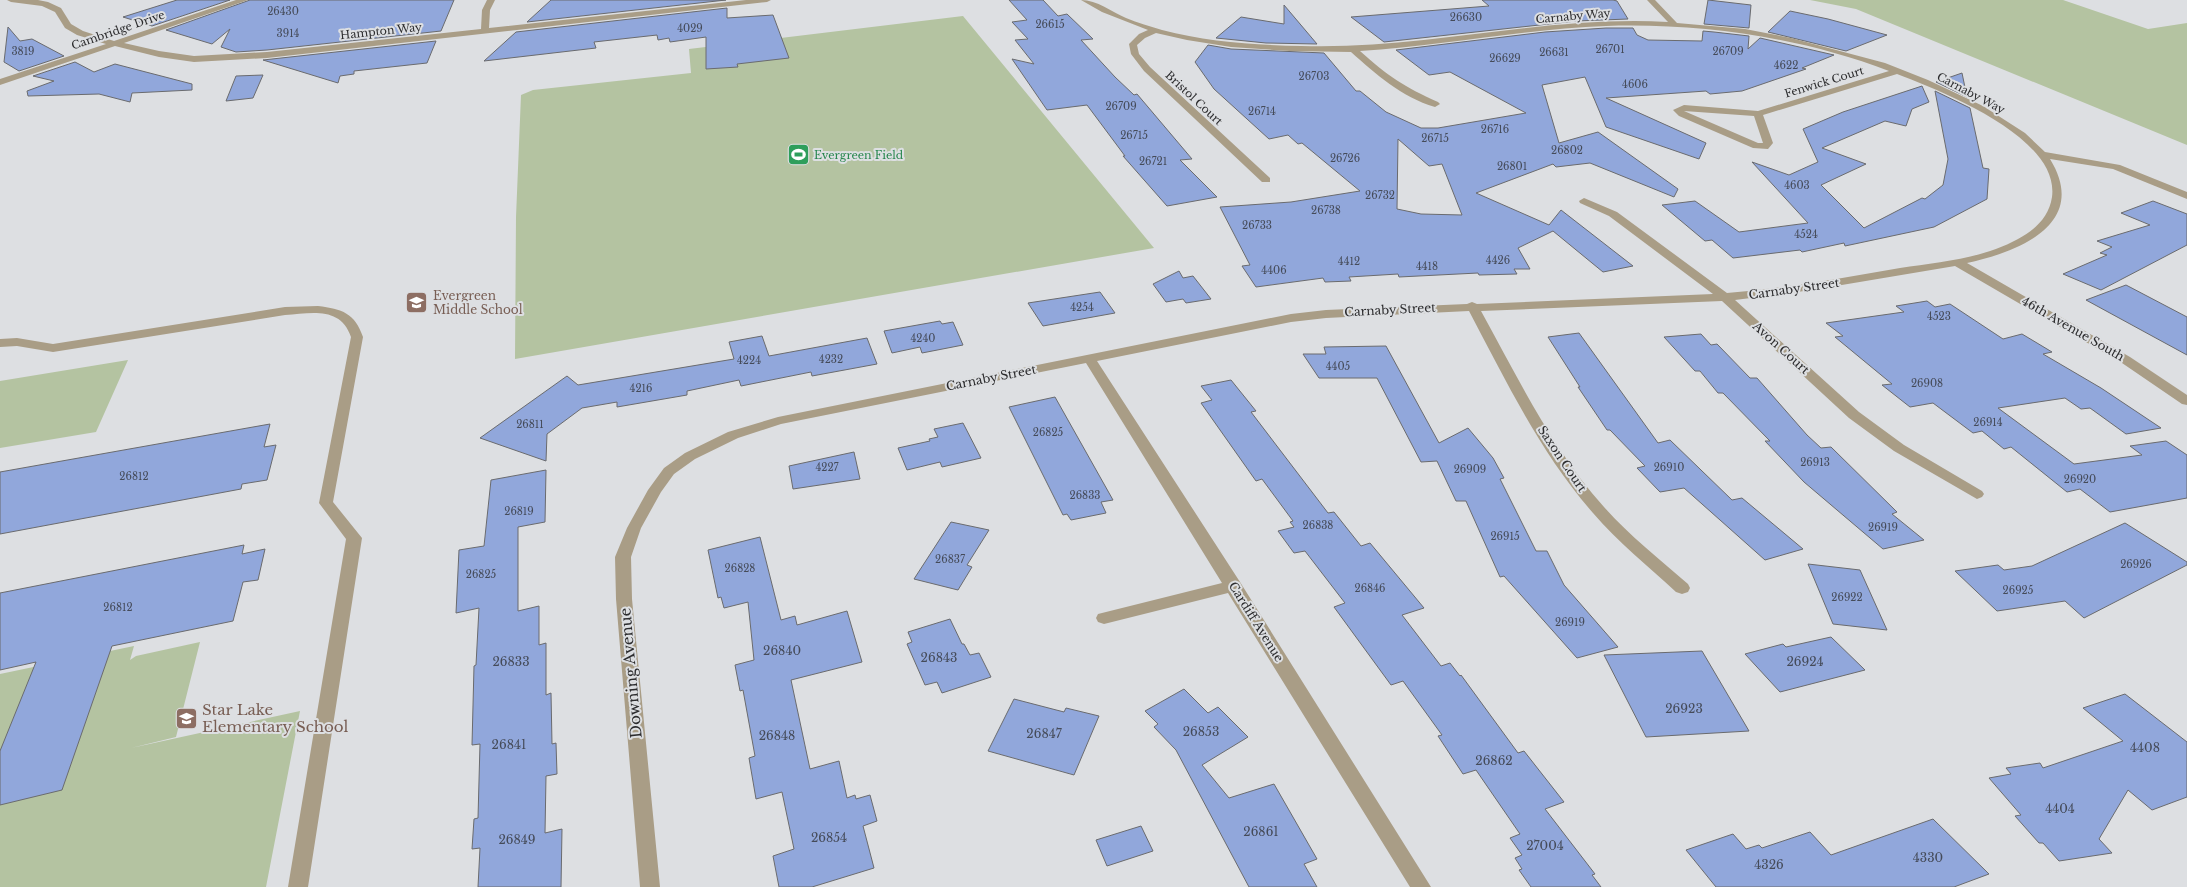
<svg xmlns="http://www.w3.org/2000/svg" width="2187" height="887" font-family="'Libre Baskerville',serif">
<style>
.green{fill:#b4c3a1}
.building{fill:#91a7db;stroke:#6a6b6e;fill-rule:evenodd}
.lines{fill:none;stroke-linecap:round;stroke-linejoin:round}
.service{fill:#a99d86;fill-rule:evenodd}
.minor{fill:#a99d86;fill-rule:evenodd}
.labels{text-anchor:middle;stroke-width:4;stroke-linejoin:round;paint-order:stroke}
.number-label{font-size:10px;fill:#454b59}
.far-street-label{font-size:11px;fill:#2c2c2e;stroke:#dddfe2}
.far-leisure-label{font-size:11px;fill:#27864d;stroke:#dddfe2;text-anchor:start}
.street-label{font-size:12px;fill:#2c2c2e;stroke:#dddfe2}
.education-label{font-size:12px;fill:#785e54;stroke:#dddfe2;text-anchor:start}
.near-number-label{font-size:12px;fill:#454b59}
.near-street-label{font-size:15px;fill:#2c2c2e;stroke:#dddfe2}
.near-education-label{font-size:15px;fill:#785e54;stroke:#dddfe2;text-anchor:start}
</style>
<rect width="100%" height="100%" fill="#dddfe2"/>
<!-- green -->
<path class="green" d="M1810,0h253l85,29 39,-6v122l-331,-136z
M963,16l191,232 -639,111 1,-142 5,-122 12,-5 158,-17 -2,-24z
M128,360l-32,72 -96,16v-67z
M200,642l-24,95 -45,11 169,-37 -34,176h-266v-213l134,-28 -4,14 6,-4z"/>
<!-- building -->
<path class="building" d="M177,0h53l-78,26 -29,-9z
M250,0h204l-13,31 -174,19 -31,2 -15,-5 9,-18 -18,15 -46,-14z
M551,0h175l-199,22z
M1009,0h34l15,16 9,-2 26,25 -12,1 34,37 19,18 3,-1 55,65 -12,1 37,37 -50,9 -44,-50h2l-38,-51 -40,5 -35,-51 22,5 -19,-24 13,-1 -16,-17 15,-2z
M1482,0h131l4,1 11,18 -52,2 -192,21 -33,-25 138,-11z
M1708,0l43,5 -2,23 -45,-4z
M1284,5l33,39 -51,-1 -50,-5 25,-21 43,7z
M727,8v10l46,-3 16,43 -52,6 1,3 -32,2v-32l-36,5 -1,-4 -11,2 -1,-5 -63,7 2,6 -112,13 32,-29z
M1790,11l38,8 59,16 -41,16 -78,-19z
M8,27l12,14 12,-2 32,17 -45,15 -15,-9z
M1606,28h27l4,7 11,5 54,1 1,-10 11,1 35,4 -1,13 12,-11 74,17 -32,13 4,1 -64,22 -32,3 -4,-3 -100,7 100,45 -7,16 -93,-32 -21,-50 -43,8 17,58 39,-11 80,57 -4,8 -84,-34 -34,4 -3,-3 -77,29 73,32 12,-15 72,56 -30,6 -50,-41 -35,17 12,21h-16l3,5 -38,1 -1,-2 -79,4 -1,-3 -49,3 2,4 -26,1 -2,-4 -67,9 -14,-21 8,-1 -30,-58 71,-5 69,-11 -58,-48 -4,1 -10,-9 -19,4 -55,-50 -19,-27 13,-17 23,4 93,4 32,38h4l26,21 35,16h17l88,-15 -76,-41 -21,3 -33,-25 149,-18zM1398,139l31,27 13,-2 20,51 -41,-1 -24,-5z
M436,41l-9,22 -73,8v3l-14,2 -2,7 -75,-23z
M75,62l19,10 21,-8 77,20v6l-60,3 -2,9 -31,-8 -71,2 -1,-5 27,-10 -21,-5z
M1962,73l5,24 -31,-15z
M263,75l-10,23 -27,3 10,-25z
M1922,86l7,16 -17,7 -6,17 -21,-5 -63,27 44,16 -45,21 43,43 58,-30 3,1 18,-14 5,-26 -13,-68 35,17 13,60 6,1 -2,30 -53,28 -89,19 -1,-3 -42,9 -2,-2 -67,8 -21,-18 -7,1 -43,-36 33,-4 44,31 69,-9 -56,-61 37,13 29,-13 -15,-33 40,-17z
M2153,201l34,13v31l-86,45 -38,-16 44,-19 -7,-2 12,-6 -15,-6 53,-16 -29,-12z
M1179,271l4,7 10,-2 18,23 -25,4 -3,-4 -17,3 -13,-18z
M2126,285l61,32v38l-101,-55z
M1100,292l15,21 -72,13 -15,-23z
M1927,301l8,6 15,-3 53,35 19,-5 30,18 -9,2 58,34 60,40 -35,6 -36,-26 -9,1 -16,-11 -67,10 76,56 68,-9 -12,-9 36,-5 21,14v43l-77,14 -30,-23 -13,3 -56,-45 -7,2 -22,-18 -9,2 -40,-30 -23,4 -28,-22 10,-1 -57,-47 8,-1 -17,-13 78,-11 -8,-6z
M940,321l2,3 11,-2 10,23 -41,8 -2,-6 -28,6 -8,-22z
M1579,333l79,110 12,-3 62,60 10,-2 61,51 -38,11 -81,-72 -24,4 -23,-24 8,-2 -35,-36h-3l-29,-43h2l-32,-50z
M1701,334l10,11 6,-1 33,34h7l50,57 14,13 10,-1 66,65 -5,2 32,26 -41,9 -79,-67 -39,-41h5l-47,-48h-5l-18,-22h-5l-31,-34z
M762,336l7,20 98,-18 10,26 -65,12 -1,-4 -70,14 -2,-6 -52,11v4l-70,12v-5l-35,6 -35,26 -1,27 -66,-23 87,-62 11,9 156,-26 -5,-17z
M1386,346l53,97 29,-15 25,30 11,20 -4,1 36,72h11l17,34 54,62 -41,11 -73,-82 -4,1 -34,-76h-10l-19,-40 -16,1 -44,-84h-58l-16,-24h23l-2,-7z
M1231,380l25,31 -5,1 77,101 6,-1 27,34 9,-3 54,65 -22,7 39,51 9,-3 10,13 1,-1 57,78 6,-2 40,51 -19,7 50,65 -3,1 9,12h-70l-12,-17 3,-1 -7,-11 7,-3 -12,-17 10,-4 -44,-64 -13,4 -25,-38 4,-1 -39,-54 -12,4 -57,-78 11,-4 -40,-52 -11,2 -16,-22 16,-4 -4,-5 3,-1 -31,-42 -6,2 -55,-78 11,-3 -11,-14z
M1055,397l58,103 -12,2 5,11 -35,7 -4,-6 -4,1 -54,-108z
M963,423l18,35 -39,9 -2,-5 -33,8 -9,-22 32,-7 -1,-2 9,-2 -4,-8z
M270,424l-6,23 12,-2 -9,35 -25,4 -1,5 -241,45v-62z
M854,452l6,27 -67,10 -4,-23z
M546,470l-1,52 -27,5v84l21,-5v39l7,-2v52l5,-2 1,51 4,-1 1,31 -11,2 -1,57 17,-4 -1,58h-83l2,-39 -8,1 2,-30 4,-1 2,-74 -8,1 2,-79 2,-1 3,-57 -23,5 3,-63 25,-4 7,-66z
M951,522l38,8 -22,35 5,2 -14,23 -44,-11z
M2125,523l62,39v3l-103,53 -19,-17 -68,10 -42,-40 43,-6 6,5 28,-4z
M760,537l21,83 14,-4 2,9 50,-14 15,51 -71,18 19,89 29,-8 8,37 8,-3 1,4 14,-4 7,26 -14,5 11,42 -62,19h-33l-6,-31 21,-7 -12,-57 -26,7 -7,-41 6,-2 -12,-66 -3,1 -5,-26 19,-5 -6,-58 -24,6 -3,-11 -3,1 -10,-48z
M244,545l-2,9 23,-5 -7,31 -15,2 -10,39 -121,25 -50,144 -62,15v-54l36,-89 -36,8v-77z
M1808,564l52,6 27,60 -54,-6z
M950,619l12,25h2l6,11 9,-2 12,24 -49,16 -5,-11 -12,3 -18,-41 5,-2 -4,-10z
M1831,637l34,33 -85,22 -35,-38 38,-10 3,3z
M1702,651l47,80 -103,6 -42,-82z
M1184,689l24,24 10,-6 30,30 -46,28 27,33 45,-14 43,75 -13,5 13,23h-68l-73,-137 -22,-23 4,-3 -13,-13z
M2125,694l62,48v55l-35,13 -24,-20 -29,49 13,14 -53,8 -16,-18h-4l-24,-27 6,-1 -32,-37 22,-4 -5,-6 34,-5 3,5 80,-27 -40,-33z
M1014,699l50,13 2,-4 33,8 -25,59 -86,-24z
M1933,819l56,55 -35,13h-238l-30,-37 47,-16 13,15 13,-4 3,3 48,-16 21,23z
M1141,826l12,25 -46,15 -11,-26z"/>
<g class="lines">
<!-- service -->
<path class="service" d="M318,306c24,3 37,7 45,31l-30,165 29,36 -54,349h-20l58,-348 -27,-36 32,-166c-10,-31 -40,-24 -66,-22l-232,37 -36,-6 -17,1v-8l17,-1 36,6 232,-37z"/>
<!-- minor -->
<path class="minor" d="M7,0h31l10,2 13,6 10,16 12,7 31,10 122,-41h12l-124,43 35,8 35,5 73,-4 214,-23 1,-19 5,-10h8l-5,10 -1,18 257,-28h25l-4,2 -500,56 -73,4 -35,-5 -44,-11 -115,39v-6l106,-35 -29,-9 -12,-7 -10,-16 -13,-6 -31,-4z
M1081,0c16,0 31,12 45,18 12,5 24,8 36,12 45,12 93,15 139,16 123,4 244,-31 367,-24l-21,-22h8l22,23 68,6 46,9 94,25 43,17 55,26 42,27 20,19 75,13 67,27v7l-74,-30 -63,-10c40,65 -32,93 -83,104l163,94 57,38v10l-5,-1 -60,-41 -167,-97 -143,24 -77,10 124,112 45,33 78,46 2,3 -2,3 -5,2 -83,-48 -45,-33 -127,-117 -241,10c37,67 71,138 123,196 25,28 55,52 84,77l2,4 -2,4 -6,2 -6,-2c-28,-26 -58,-50 -83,-79 -52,-59 -87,-132 -124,-202l-143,7 -35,4 -194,39 143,221 191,305h-21l-182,-294 -124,31 -6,-2 -2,-4 2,-4 124,-31 -136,-220 -305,61 -43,14 -43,21 -21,15 -13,18 -20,36 -10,29 1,42 28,288h-20l-24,-288 -1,-42 12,-29 21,-38 16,-22 21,-15 43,-21 50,-15 513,-103 35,-4 141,-6 5,-2 5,2 236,-10 -104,-78 -29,-13 -1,-2 5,-3 33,14 110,81c58,-5 116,-15 173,-25 39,-6 82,-9 118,-29 17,-9 31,-22 34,-42 8,-60 -111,-106 -155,-123l-134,41 10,28 -5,6 -15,-1 -74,-32 -6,-6 11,-5 74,6 131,-40c-89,-34 -188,-48 -283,-45 -82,3 -164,20 -246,25 28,25 44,36 78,51l2,2 -5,3c-34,-10 -59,-33 -84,-55l-61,-1 -59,-4 -44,-7 -31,-7 -11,5 -8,7 2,9 11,13 120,111v4h-8l-118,-111 -13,-17 -2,-10 10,-10 9,-4 -46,-18zM1684,111l70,5 9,27h-5z"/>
</g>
<!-- icons -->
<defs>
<symbol id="stadium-square" viewBox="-11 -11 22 22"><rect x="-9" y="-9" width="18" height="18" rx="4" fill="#2e9e5b" stroke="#dddfe2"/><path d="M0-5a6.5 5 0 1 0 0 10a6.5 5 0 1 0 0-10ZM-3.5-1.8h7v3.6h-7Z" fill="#fff"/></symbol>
<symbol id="school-square" viewBox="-11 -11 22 22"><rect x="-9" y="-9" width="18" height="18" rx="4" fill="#8d6e63" stroke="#dddfe2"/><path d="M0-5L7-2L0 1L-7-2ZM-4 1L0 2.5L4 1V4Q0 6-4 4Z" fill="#fff"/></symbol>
</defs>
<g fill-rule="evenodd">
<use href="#stadium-square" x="786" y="142" width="25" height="25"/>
<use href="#school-square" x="404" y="290" width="25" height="25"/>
<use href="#school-square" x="174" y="706" width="25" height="25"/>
</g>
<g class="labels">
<!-- number labels -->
<g class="number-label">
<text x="283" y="15">26430</text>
<text x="1466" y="21">26630</text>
<text x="1050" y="28">26615</text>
<text x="690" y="32">4029</text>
<text x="288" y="37">3914</text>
<text x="1610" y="53">26701</text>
<text x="23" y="55">3819</text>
<text x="1728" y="55">26709</text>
<text x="1554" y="56">26631</text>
<text x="1505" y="62">26629</text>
<text x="1786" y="69">4622</text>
<text x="1314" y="80">26703</text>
<text x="1635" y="88">4606</text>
<text x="1121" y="110">26709</text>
<text x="1262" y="115">26714</text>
<text x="1495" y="133">26716</text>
<text x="1134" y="139">26715</text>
<text x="1435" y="142">26715</text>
<text x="1567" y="154">26802</text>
<text x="1345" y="162">26726</text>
<text x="1153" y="165">26721</text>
<text x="1512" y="170">26801</text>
<text x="1797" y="189">4603</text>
<text x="1380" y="199">26732</text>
<text x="1326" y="214">26738</text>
<text x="1257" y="229">26733</text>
<text x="1806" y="238">4524</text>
<text x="1498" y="264">4426</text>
<text x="1349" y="265">4412</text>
<text x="1427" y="270">4418</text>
<text x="1274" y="274">4406</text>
<text x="1082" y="311">4254</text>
<text x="1939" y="320">4523</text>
<text x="923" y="342">4240</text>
<text x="831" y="363">4232</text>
<text x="749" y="364">4224</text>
<text x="1338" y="370">4405</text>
<text x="1927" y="387">26908</text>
<text x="641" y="392">4216</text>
<text x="1988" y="426">26914</text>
<text x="530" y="428">26811</text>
<text x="1048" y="436">26825</text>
<text x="1815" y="466">26913</text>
<text x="827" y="471">4227</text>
<text x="1669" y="471">26910</text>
<text x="1470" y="473">26909</text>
<text x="134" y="480">26812</text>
<text x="2080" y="483">26920</text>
<text x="1085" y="499">26833</text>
<text x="519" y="515">26819</text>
<text x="1318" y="529">26838</text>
<text x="1883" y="531">26919</text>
<text x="1505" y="540">26915</text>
<text x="950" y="563">26837</text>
<text x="2136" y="568">26926</text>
<text x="740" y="572">26828</text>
<text x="481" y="578">26825</text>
<text x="1370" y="592">26846</text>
<text x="2018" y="594">26925</text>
<text x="1847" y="601">26922</text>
<text x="118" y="611">26812</text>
<text x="1570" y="626">26919</text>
</g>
<!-- far-street labels -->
<g class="far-street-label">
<text transform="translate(1573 16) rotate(-5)" y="4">Carnaby Way</text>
<text transform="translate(118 30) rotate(-19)" y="4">Cambridge Drive</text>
<text transform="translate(381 31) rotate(-6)" y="4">Hampton Way</text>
<text transform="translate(1824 82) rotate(-17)" y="4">Fenwick Court</text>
<text transform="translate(1971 93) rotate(28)" y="4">Carnaby Way</text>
<text transform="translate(1194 98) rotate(43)" y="4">Bristol Court</text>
</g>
<!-- far-leisure labels -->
<g class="far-leisure-label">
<text x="814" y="159">Evergreen Field</text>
</g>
<!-- street labels -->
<g class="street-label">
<text transform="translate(1794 289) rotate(-8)" y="4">Carnaby Street</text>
<text transform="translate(1390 310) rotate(-3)" y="4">Carnaby Street</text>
<text transform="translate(2073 329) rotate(30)" y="4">46th Avenue South</text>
<text transform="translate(1781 348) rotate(42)" y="4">Avon Court</text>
<text transform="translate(991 378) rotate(-11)" y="4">Carnaby Street</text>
<text transform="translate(1562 459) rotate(56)" y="4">Saxon Court</text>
<text transform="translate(1256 622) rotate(58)" y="4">Cardiff Avenue</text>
</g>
<!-- education labels -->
<g class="education-label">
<text x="433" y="300">Evergreen<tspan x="433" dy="14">Middle School</tspan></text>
</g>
<!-- near-number labels -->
<g class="near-number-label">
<text x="782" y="655">26840</text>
<text x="939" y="662">26843</text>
<text x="511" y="666">26833</text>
<text x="1805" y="666">26924</text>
<text x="1684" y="713">26923</text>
<text x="1201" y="736">26853</text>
<text x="1044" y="738">26847</text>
<text x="777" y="740">26848</text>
<text x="509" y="749">26841</text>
<text x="2145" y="752">4408</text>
<text x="1494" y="765">26862</text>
<text x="2060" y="813">4404</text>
<text x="1261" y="836">26861</text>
<text x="829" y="842">26854</text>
<text x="517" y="844">26849</text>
<text x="1545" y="850">27004</text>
<text x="1928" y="862">4330</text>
<text x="1769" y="869">4326</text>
</g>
<!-- near-street labels -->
<g class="near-street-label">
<text transform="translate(631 673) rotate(-95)" y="5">Downing Avenue</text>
</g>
<!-- near-education labels -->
<g class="near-education-label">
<text x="202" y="715">Star Lake<tspan x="202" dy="17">Elementary School</tspan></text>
</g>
</g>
</svg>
